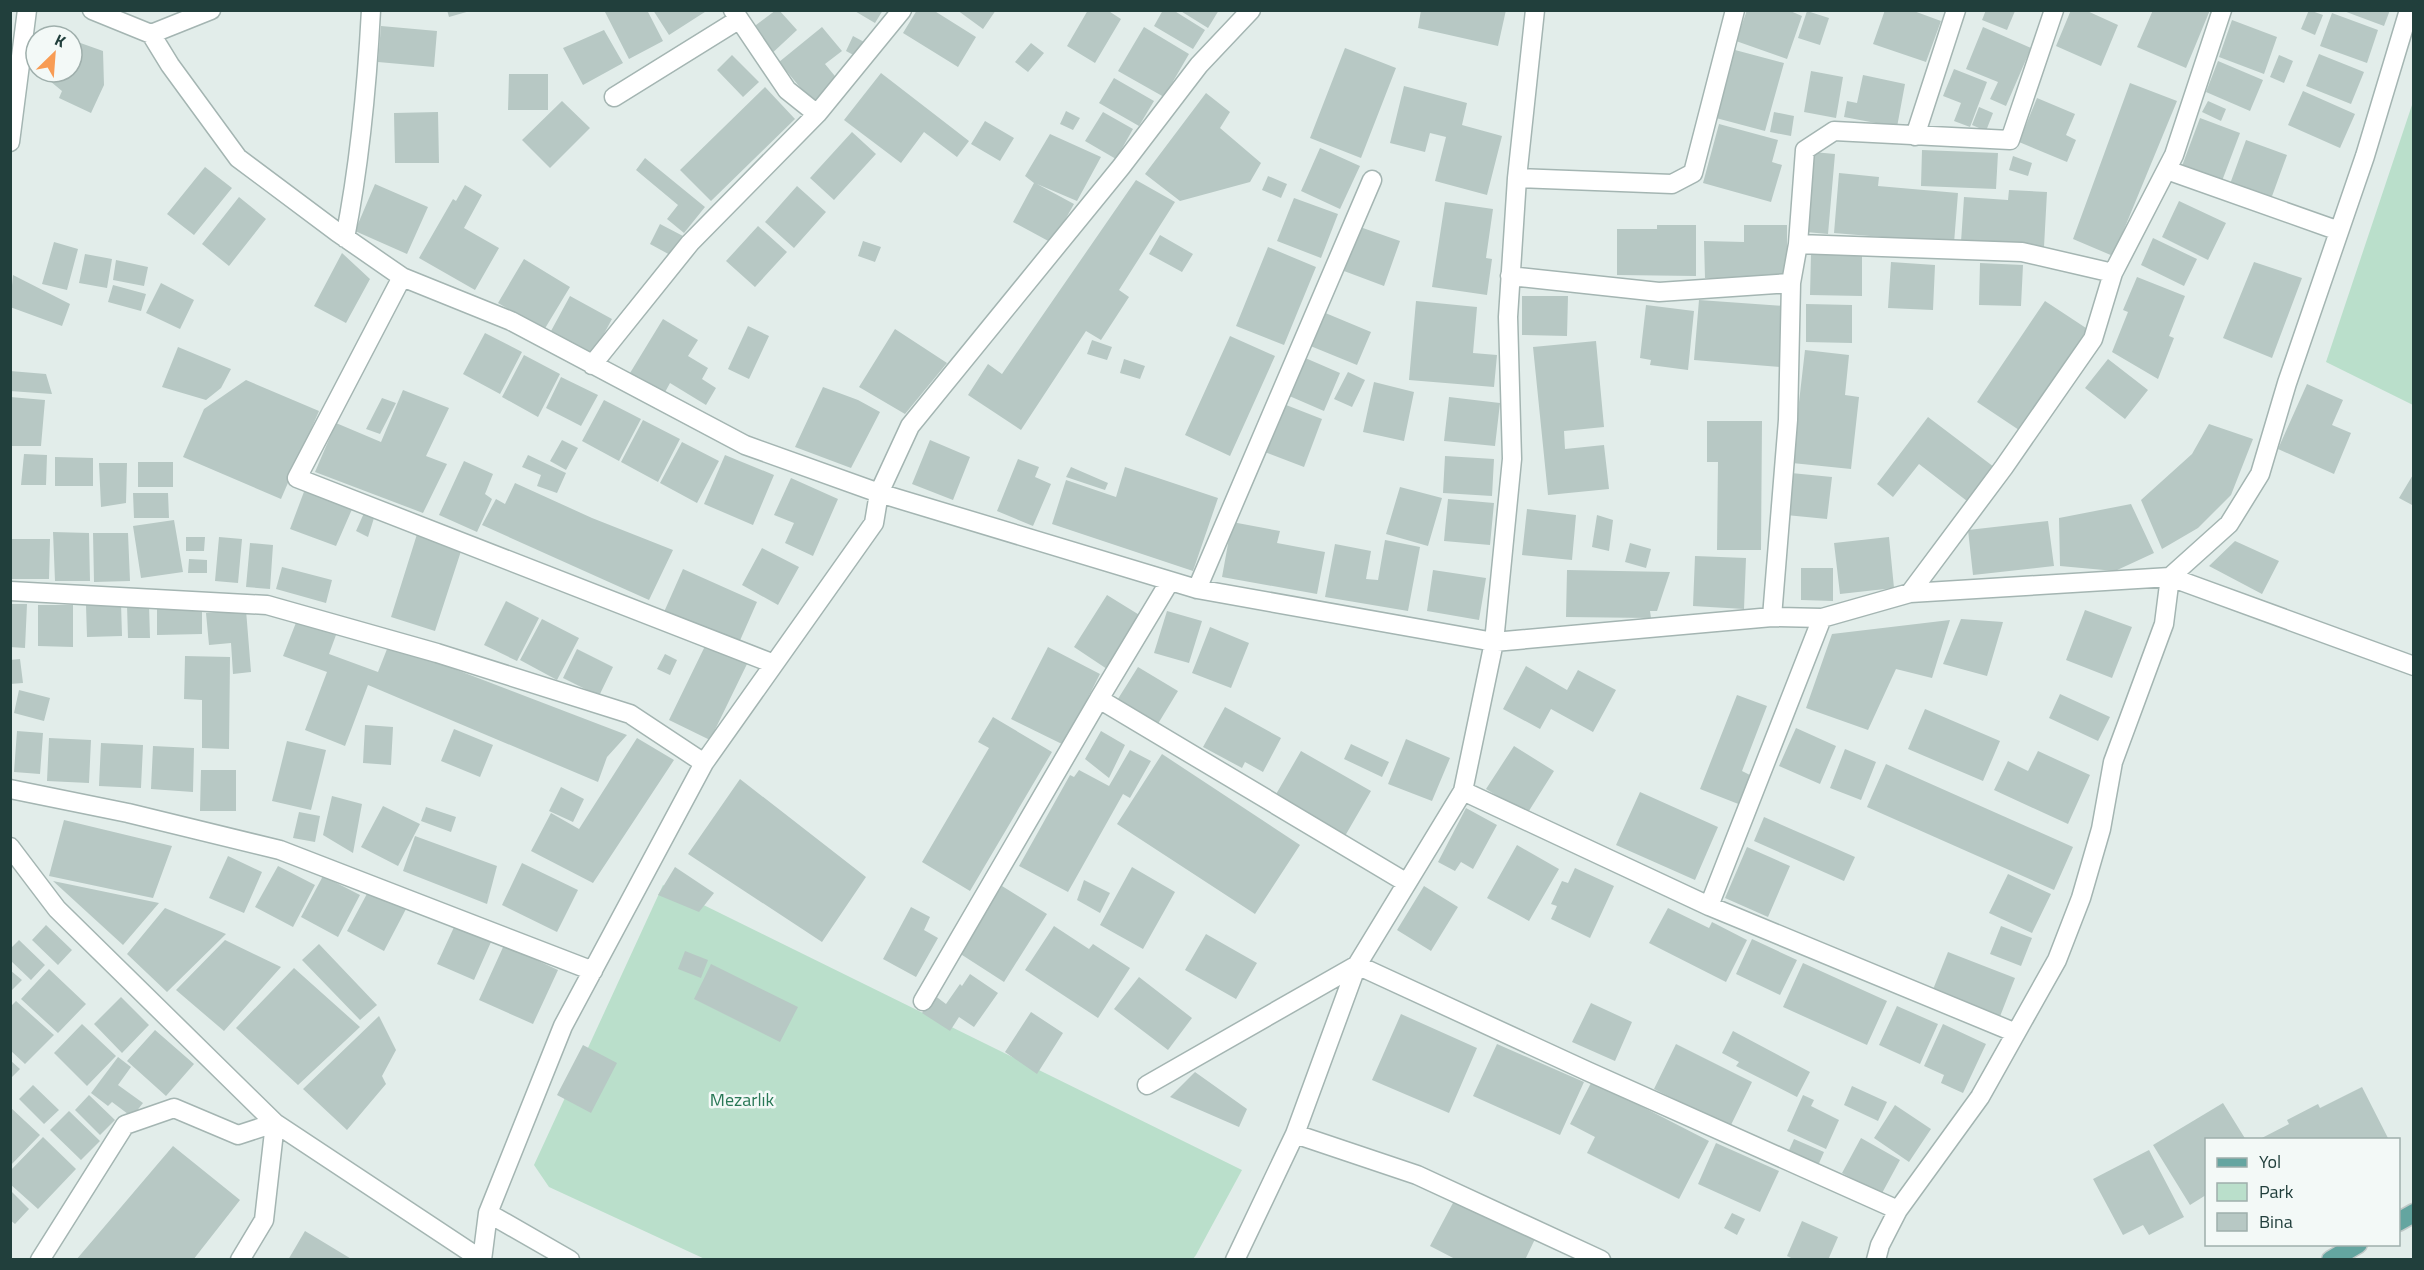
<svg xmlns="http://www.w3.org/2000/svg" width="2424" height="1270" font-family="'Titillium Web',sans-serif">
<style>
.green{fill:#badfcb}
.building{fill:#b7c8c4}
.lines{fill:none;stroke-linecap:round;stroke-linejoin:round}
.minor-casing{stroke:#a4b5b2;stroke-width:21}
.major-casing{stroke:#c1c9c8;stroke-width:21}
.minor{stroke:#fff;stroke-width:18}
.major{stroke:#64a5a0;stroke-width:18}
.labels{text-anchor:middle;stroke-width:5;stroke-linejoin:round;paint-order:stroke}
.park-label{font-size:18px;fill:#297856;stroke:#f3f9f7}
</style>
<rect width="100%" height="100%" fill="#e2edea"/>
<!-- green -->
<path class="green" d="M2413,102v303l-87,-43z
M663,885l579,285 -46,85 -3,4 -486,1 -158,-73 -15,-22z"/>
<!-- building -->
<path class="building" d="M447,10h23v1l-21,6z
M604,10h43l16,31 -34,18z
M653,10h55l-39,25z
M776,10h3l18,20 -29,27 -16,-29z
M853,10h30l-8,13z
M917,10h16l43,27 -18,30 -55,-34z
M957,10h39l-13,19z
M1088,10h19l14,9 -26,44 -28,-17z
M1163,10h10l32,20 -12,19 -39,-23z
M1179,10h40l-11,18z
M1421,10h85l-8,36 -80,-18z
M1747,10h41l14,6 -15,43 -51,-18z
M1885,10h26l30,11 -15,41 -53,-18z
M1986,10h27l2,1 -8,19 -25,-10z
M2071,10h14l33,15 -17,41 -45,-20z
M2153,10h57l-24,58 -49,-21z
M2309,10l14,5 -8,20 -14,-6z
M2341,10h49l-6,16z
M1807,11l22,7 -9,27 -22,-7z
M2332,13l46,17 -11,33 -47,-17z
M2232,20l45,17 -13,37 -45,-17z
M381,26l56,5 -3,36 -56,-5z
M822,27l20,24 -17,13 14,17 -26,22 -34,-41z
M1144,27l45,27 -25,43 -46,-26z
M1983,27l48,21 -25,58 -16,-7 8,-17 -32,-13z
M604,30l19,33 -40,22 -20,-37z
M853,36l13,7 -7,15 -13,-7z
M72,40l31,11 1,34 -13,28 -32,-15 3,-7 -18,-15 2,-4h26z
M1031,43l13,10 -16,19 -13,-10z
M1345,48l51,20 -35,90 -51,-20z
M1735,50l49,13 -19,68 -49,-13z
M2319,54l45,18 -13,32 -45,-18z
M732,55l27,27 -16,15 -26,-27z
M2279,55l14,6 -9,22 -14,-6z
M2218,61l45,19 -13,31 -44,-19z
M1954,69l33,13 -17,45 -16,-6 7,-18 -18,-7z
M1811,71l32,6 -7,41 -32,-6z
M881,73l88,68 -12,16 -33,-25 -23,31 -57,-43z
M509,74h39v36h-40z
M1863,75l42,9 -8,43 -53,-10 3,-16 10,2z
M1114,78l40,23 -15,25 -40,-23z
M2130,83l47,18 -64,155 -40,-17z
M1404,86l63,17 -5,22 40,11 -15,59 -52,-14 11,-44 -16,-4 -5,19 -35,-9z
M765,87l30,32 -84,82 -31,-31z
M2303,91l52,23 -15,34 -52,-23z
M1206,93l24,19 -10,16 41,35 -11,19 -70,19 -35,-27z
M2037,98l38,16 -9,21 10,5 -9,22 -48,-20z
M562,101l28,27 -40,40 -28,-28z
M2208,101l18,8 -5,12 -19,-9z
M1979,107l14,6 -7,18 -14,-6z
M1066,111l14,7 -7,12 -13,-6z
M438,112l1,51h-44l-1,-50z
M1103,112l30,17 -17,30 -31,-18z
M1774,112l20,4 -3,20 -21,-4z
M2200,118l40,15 -18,48 -40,-15z
M985,121l29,17 -14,23 -29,-17z
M1719,124l59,16 -6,22 10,3 -11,37 -68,-19z
M852,132l24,22 -42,46 -24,-22z
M1050,134l51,23 -24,44 -40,-17 37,20 -22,39 -39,-21 21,-39 -9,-7z
M2246,140l41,15 -16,44 -41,-15z
M1320,148l40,18 -20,43 -39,-18z
M1922,150l76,3 -2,36 -75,-3z
M1813,152l22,2 -7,80 -22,-2z
M2013,156l19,7 -4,13 -19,-6z
M645,158l60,49 -21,26 -17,-14 11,-14 -42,-35z
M205,167l27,21 -38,47 -27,-21z
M1839,173l40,4 -1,9 80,7 -4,50 -120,-10z
M1268,176l19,8 -6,14 -19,-8z
M1136,180l39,22 -56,88 10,7 -28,43 -15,-9 -65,99 -53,-35 20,-31 14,10z
M375,184l53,23 -21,47 -52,-23z
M465,185l17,10 -18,33 35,20 -24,42 -56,-32 34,-59 3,2z
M797,186l29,26 -32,36 -29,-26z
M2009,190l38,2 -3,55 -83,-5 3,-45 44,3z
M239,197l27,22 -37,47 -27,-22z
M1294,198l44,16 -17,44 -44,-17z
M2179,201l47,22 -18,37 -46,-23z
M1445,202l48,7 -7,49 6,1 -5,36 -55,-8z
M660,224l23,12 -11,20 -22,-12z
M1657,225h39v51l-79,-1v-46h40z
M1744,225h43v53h-82l-1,-37 40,1z
M758,226l29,26 -32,35 -29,-26z
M1360,227l40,14 -16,45 -40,-15z
M1160,235l33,19 -11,18 -33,-18z
M2153,238l44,21 -13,27 -43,-21z
M863,241l18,6 -6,15 -17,-6z
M54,242l24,7 -11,41 -25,-6z
M1268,247l48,20 -32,78 -48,-19z
M342,253l28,26 -24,44 -32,-17z
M85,254l27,5 -5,29 -28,-5z
M1811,254l51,1v41l-52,-1z
M524,259l46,28 -26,43 -46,-27z
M116,260l32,7 -4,19 -31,-6z
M1891,262l44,3 -2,45 -45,-2z
M2254,262l48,16 -30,80 -49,-20z
M1980,263l43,2 -2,41 -42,-1z
M13,275l57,29 -8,22 -52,-19z
M2137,277l48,19 -16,40 5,2 -16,41 -46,-27 16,-40 -5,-2z
M161,283l33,17 -14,29 -34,-16z
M113,285l33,9 -5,17 -33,-9z
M570,296l42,23 -19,35 -42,-23z
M1522,296h46l-1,40 -45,-1z
M1699,300l86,6 -4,61 -87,-7z
M1416,301l61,6 -4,46 24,2 -3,32 -85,-7z
M2045,301l44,29 -67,102 -45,-30z
M1806,304l46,1v38l-46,-1z
M1646,305l48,6 -6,59 -38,-5 1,-5 -11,-2z
M1323,312l48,20 -14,33 -49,-20z
M663,319l35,21 -10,16 20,12 -6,11 14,9 -10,17 -36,-22 -6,11 -34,-21z
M748,326l21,10 -20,43 -21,-10z
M895,329l52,34 -42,51 -46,-27z
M485,333l37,19 -22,42 -37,-20z
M1230,336l45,20 -45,100 -45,-21z
M1092,340l20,7 -5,13 -20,-6z
M1596,341l8,86 -40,4 1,18 39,-4 5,44 -61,6 -15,-148z
M178,347l53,22 -10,19 -15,12 -44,-13z
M1805,350l44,5 -4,40 14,2 -8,72 -59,-6z
M524,355l36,19 -22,43 -36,-20z
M1303,357l37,16 -16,38 -37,-16z
M1124,359l21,7 -5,13 -20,-6z
M2108,359l40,31 -23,29 -40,-31z
M10,371l36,3 6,20 -42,-3z
M1348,372l17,8 -13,27 -18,-8z
M561,377l37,18 -17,31 -35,-18z
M246,380l73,31 -38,88 -98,-42 21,-48z
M1374,382l40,10 -10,49 -41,-9z
M2307,384l36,16 -11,25 19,8 -17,41 -56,-25z
M823,387l35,13 22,12 -29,56 -56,-21z
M403,390l46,18 -23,48 21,8 -24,49 -108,-41 21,-49 45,19z
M10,397l35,3 -4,46h-31z
M1449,397l51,6 -5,43 -51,-5z
M382,398l14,5 -16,31 -14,-5z
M604,400l37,19 -22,42 -37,-20z
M1281,403l41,16 -18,48 -42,-16z
M1928,417l66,50 -27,34 -48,-37 -26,33 -16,-13z
M643,420l37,19 -22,43 -37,-20z
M1707,421h55l-1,129h-44l1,-88h-11z
M2209,424l44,15 -22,56 -33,33 -36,21 -21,-49 51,-46z
M562,440l16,8 -12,22 -16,-9z
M930,440l40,17 -17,43 -41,-16z
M682,442l37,19 -22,42 -37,-20z
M24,454l23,1 -1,30h-25z
M528,455l38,18 -9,20 -20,-7 4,-11 -19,-8z
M725,455l49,20 -21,50 -49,-21z
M1445,456l49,3 -2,37 -49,-3z
M55,457l38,1v28h-38z
M1018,459l21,8 -4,10 16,7 -18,42 -36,-15z
M464,461l29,13 -8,20 7,5 -15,33 -38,-17z
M138,462h35v25h-35z
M99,463h28l-1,40 -25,4z
M1071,467l37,16 -3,7 -39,-13z
M1125,467l93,31 -25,73 -141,-47 14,-44 50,17z
M1791,473l41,4 -5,42 -41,-4z
M2414,473v33l-15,-8z
M791,478l47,21 -25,57 -28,-13 9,-20 -20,-8z
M515,483l77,35 81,32 -24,50 -167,-75 14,-26 9,5z
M1400,487l42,11 -14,48 -42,-12z
M305,489l48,18 -17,39 -46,-17z
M133,493h35l1,25h-35z
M1448,499l46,4 -4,42 -46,-4z
M2131,504l23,49 -39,18 -55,-5 -1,-48z
M1527,509l49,6 -4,45 -50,-5z
M364,513l10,5 -6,19 -12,-6z
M1597,515l16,5 -4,31 -17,-4z
M174,520l9,52 -42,6 -8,-52z
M2048,521l6,45 -81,9 -5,-45z
M1232,522l48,9 -3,12 48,9 -8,42 -95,-17z
M418,531l45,14 -28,86 -44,-14z
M53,532l36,1 1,48h-35z
M93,533h35l2,48 -36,1z
M186,537h19l-1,14h-18z
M219,537l23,2 -4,44 -23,-2z
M1889,537l5,51 -54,6 -6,-51z
M10,539h40l-1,40h-39z
M1385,540l35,7 -12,64 -83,-14 10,-53 36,7 -5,28 12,1z
M2235,541l44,20 -17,33 -53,-28z
M250,543l23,2 -3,44 -24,-2z
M1630,543l21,6 -5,19 -21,-6z
M762,548l37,19 -21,38 -36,-20z
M1695,556l51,2 -2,51 -51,-3z
M189,559l18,1v13h-19z
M282,567l50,13 -6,23 -50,-14z
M1801,568h32v33l-32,-1z
M683,569l74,33 -19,43 -74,-33z
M1433,570l53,8 -7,42 -52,-9z
M1567,570l103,2 -13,39h-7l1,7 -85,-1z
M1107,595l34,21 -34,53 -33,-22z
M506,601l33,17 -22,43 -33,-16z
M121,603l1,33 -35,1 -1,-32z
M10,604h17l-2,44 -15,-1z
M38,605h35v42l-35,-1z
M127,605h22l1,33h-22z
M202,607v27l-45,1v-27z
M246,610l5,62 -18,2 -2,-31 -22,2 -3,-32z
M2085,610l47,17 -20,51 -46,-18z
M1167,611l35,10 -13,42 -35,-10z
M542,619l37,19 -22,42 -37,-20z
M1961,619l42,3 -16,54 -44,-12z
M297,620l39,15 -7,19 49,18 11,-28 238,91 -20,22 -9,25 -230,-97 -23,61 -40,-16 22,-58 -44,-16z
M1950,620l-18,58 -36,-9 -28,61 -62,-22 26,-74z
M1210,627l39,16 -18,45 -39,-15z
M706,644l41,20 -37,76 -41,-20z
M1048,647l52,27 -36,71 -53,-26z
M577,649l36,18 -14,29 -36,-18z
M665,654l12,6 -7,15 -13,-6z
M185,656l45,1 -1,92 -27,-1v-48l-18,-1z
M20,659l3,24 -13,1v-24z
M1526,666l41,24 11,-20 38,20 -23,42 -42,-23 -11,20 -37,-20z
M1138,667l40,24 -22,36 -40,-25z
M19,690l31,8 -6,23 -30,-8z
M2060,694l50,23 -12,24 -49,-23z
M1737,695l30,11 -25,65 10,5 -11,29 -41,-16z
M1225,707l56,31 -18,34 -18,-10 -3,6 -39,-21z
M1925,709l75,32 -17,40 -75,-32z
M993,717l59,35 -82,139 -48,-29 67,-114 -11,-6z
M365,725l28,2 -2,38 -28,-2z
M1796,728l40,18 -16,38 -41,-18z
M454,729l39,16 -13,32 -39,-16z
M17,731l26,2 -3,41 -26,-2z
M1101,731l24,14 -16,33 -24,-19z
M49,738l42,2 -2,43 -42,-2z
M637,738l37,22 -81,123 -62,-32 20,-38 28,16z
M1406,739l44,19 -18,43 -44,-17z
M287,741l39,9 -15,60 -39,-9z
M101,743l42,2 -2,43 -42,-2z
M1351,744l38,18 -7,15 -38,-18z
M153,746l41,2 -1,44 -42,-3z
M1514,746l40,25 -27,43 -41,-25z
M1845,749l31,13 -15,38 -31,-12z
M1130,750l21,11 -21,37 -7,-4 -55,98 -49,-26 51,-91 4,2 5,-7 30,16z
M1301,751l70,40 -26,45 -70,-40z
M2038,751l52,24 -22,49 -74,-34 14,-29 20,10z
M1162,754l138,91 -45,69 -138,-90z
M1886,764l187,83 -19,43 -187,-83z
M201,770h35v41h-36z
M740,779l126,98 -44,65 -134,-88z
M561,787l23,12 -11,23 -24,-11z
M1640,792l78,35 -23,53 -79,-35z
M332,796l30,8 -9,49 -30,-18z
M383,806l37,18 -22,42 -37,-19z
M426,807l30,10 -5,15 -30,-11z
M1466,808l31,17 -24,44 -12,-7 -6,9 -17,-9z
M299,812l21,4 -5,26 -22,-4z
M1764,817l91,40 -11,24 -90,-40z
M64,820l108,26 -19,52 -104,-22z
M415,836l82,30 -10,38 -84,-33z
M1517,845l42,24 -30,52 -42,-23z
M1747,847l43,19 -22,51 -43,-19z
M228,856l34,16 -18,41 -35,-15z
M522,863l56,27 -21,42 -55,-27z
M278,866l37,19 -22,42 -38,-20z
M675,867l39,26 -15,19 -41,-17z
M1132,867l43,25 -32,57 -43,-24z
M1575,868l39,18 -24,52 -39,-19 6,-13 -6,-2 11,-23 6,2z
M2008,874l43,20 -19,39 -43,-20z
M323,876l37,19 -22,42 -37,-20z
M1084,880l26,13 -10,20 -23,-13z
M53,881l106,22 -36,42z
M1002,886l45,28 -43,68 -45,-29z
M1424,886l34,21 -27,44 -34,-21z
M369,890l37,19 -22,42 -37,-20z
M911,907l19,10 -6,13 14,8 -22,39 -33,-18z
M165,908l61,26 -59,58 -40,-38z
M1668,908l41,20 3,-6 35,18 -21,42 -77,-39z
M46,925l26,25 -14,15 -26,-25z
M455,925l36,17 -17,38 -37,-16z
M1054,926l35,23 4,-5 37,24 -32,50 -73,-48z
M2001,926l31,12 -11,28 -31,-12z
M1206,934l51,29 -21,36 -51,-29z
M1752,939l45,21 -17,35 -44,-21z
M19,940l26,25 -14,15 -21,-20v-11z
M225,940l56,27 -57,64 -48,-41z
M319,944l58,61 -17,15 -58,-60z
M504,945l54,25 -25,54 -54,-24z
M685,951l23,9 -7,18 -23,-9z
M1948,952l67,26 -16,41 -67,-27z
M1803,963l84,38 -20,44 -84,-38z
M711,964l87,43 -18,35 -86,-43z
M294,968l66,59 -62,58 -62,-57z
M49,969l37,35 -28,29 -37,-34z
M10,970l12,10 -12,12z
M970,974l28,19 -24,34 -15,-10 -9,14 -28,-18 12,-18 12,9 14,-20 2,2z
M1139,977l53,41 -24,32 -54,-41z
M121,997l28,28 -27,28 -28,-29z
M16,1001l38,34 -29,29 -15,-14v-43z
M1591,1003l41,19 -17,39 -43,-19z
M1897,1006l41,18 -18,40 -41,-19z
M1031,1012l32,21 -26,41 -32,-22z
M1401,1014l76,34 -28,65 -77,-33z
M379,1016l17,34 -14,26 4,8 -39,46 -44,-41z
M82,1024l34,32 -29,30 -33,-33z
M1943,1024l43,20 -23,49 -22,-10 3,-8 -20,-9z
M155,1030l39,34 -28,32 -39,-35z
M1733,1031l77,41 -13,25 -61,-31 3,-4 -17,-9z
M1497,1044l87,38 -24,53 -87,-39z
M1676,1044l76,38 -22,45 -76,-38z
M583,1045l34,18 -26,50 -34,-18z
M118,1057l13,10 -13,18 25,18 -11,14 -20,-15 -4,4 -17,-13z
M10,1060l10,9 -10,10z
M1195,1072l52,37 -8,18 -69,-30z
M1592,1081l117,60 -30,58 -92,-46 8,-16 -25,-13z
M33,1085l26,25 -15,14 -25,-25z
M1852,1086l35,16 -9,19 -34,-16z
M2362,1087l27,53h-131l31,-16 -2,-4 31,-16 2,4z
M89,1095l26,25 -15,15 -25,-25z
M1803,1095l11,5 -3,6 28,14 -13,29 -39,-18z
M2223,1103l23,37h-40v55l-16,10 -37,-60z
M1895,1105l36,24 -22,33 -35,-24z
M10,1107l30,28 -30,31z
M69,1111l31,30 -19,19 -31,-30z
M43,1137l33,32 -38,40 -28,-25v-13z
M1861,1138l39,22 -19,35 -39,-22z
M1794,1139l30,13 -8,18 -30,-13z
M1716,1143l63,28 -19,41 -62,-28z
M173,1146l67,54 -47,60h-117z
M2149,1150l35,67 -35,18 -6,-10 -20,10 -30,-56z
M10,1190l19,19 -14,15 -5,-4z
M1454,1201l81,38 -10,21h-68l-27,-14z
M1732,1213l13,6 -8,16 -13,-7z
M1802,1221l36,16 -10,23h-33l-8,-4z
M305,1231l48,29h-65z"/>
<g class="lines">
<defs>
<path id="minor" d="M92,10l59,24 19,31 68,93 99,74 65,45 109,44 234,124 134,48 318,96 297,53 18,-183 -4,-142 9,-139 155,6 21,-11 42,-163
M733,10l54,80 30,24
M151,34l60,-24
M614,97l124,-77
M1915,136l41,-126
M10,142l17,-132
M2167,170l172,61
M1517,178l18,-168
M345,238c15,-76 22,-151 26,-228
M1798,244l224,8 91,21 61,-118 48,-145
M1510,276l149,16 132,-9
M402,277l-105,201 477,186
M592,365l98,-122 127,-129 85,-104
M1197,589l175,-409
M10,591l257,14 170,48 193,61 74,49
M1910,593l94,-126 89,-128 20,-66
M1772,617l16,-197 3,-137 7,-39 7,-94 29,-19 176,9 44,-130
M1099,699l71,-118
M10,789l118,24 152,37 313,121
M1463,791l246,115 307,127
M10,847l47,62 218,214 -37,12 -64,-27 -49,17 -85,135
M1709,906l113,-288
M923,1001l176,-302 308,184
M1147,1085l210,-120 230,106 311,139
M1295,1134l122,41 184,85
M240,1260l24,-40 11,-97 207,137
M482,1260l6,-47
M570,1260l-82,-47 75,-187 141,-263 170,-240 5,-30 31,-67 211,-259 78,-102 52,-55
M1235,1260l60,-126 62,-169 106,-174 31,-149 278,-25 50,1 88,-25 260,-16 244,89
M1876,1260l4,-15 18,-35 82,-113 77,-137 24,-62 20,-69 12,-67 51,-138 6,-47 59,-53 31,-50 27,-91 78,-227 44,-146"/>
<path id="major" d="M2398,1222l16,-9
M2331,1260l27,-16"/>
</defs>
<!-- minor casing -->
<use href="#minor" class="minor-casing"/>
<!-- major casing -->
<use href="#major" class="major-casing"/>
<!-- minor -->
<use href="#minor" class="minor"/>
<!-- major -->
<use href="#major" class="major"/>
</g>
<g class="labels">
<!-- park labels -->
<g class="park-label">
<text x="742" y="1106">Mezarlık</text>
</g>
</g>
<!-- border -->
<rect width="2424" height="1270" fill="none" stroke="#213f3c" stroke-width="24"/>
<!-- legend -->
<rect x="2205" y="1138" width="195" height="108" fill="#f3f9f7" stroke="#9fafac" stroke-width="1.5"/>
<rect x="2217" y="1158" width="30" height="9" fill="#64a5a0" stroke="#9fafac" stroke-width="1.5"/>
<text x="2259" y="1168" font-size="18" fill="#213f3c">Yol</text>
<rect x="2217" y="1183" width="30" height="18" fill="#badfcb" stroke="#9fafac" stroke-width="1.5"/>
<text x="2259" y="1198" font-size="18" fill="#213f3c">Park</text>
<rect x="2217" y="1213" width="30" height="18" fill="#b7c8c4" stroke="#9fafac" stroke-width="1.5"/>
<text x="2259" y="1228" font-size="18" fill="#213f3c">Bina</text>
<!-- north arrow -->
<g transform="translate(54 54) rotate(25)"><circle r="28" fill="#f3f9f7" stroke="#9fafac" stroke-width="1.5"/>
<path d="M0-4.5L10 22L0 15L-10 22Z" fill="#f89c54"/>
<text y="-9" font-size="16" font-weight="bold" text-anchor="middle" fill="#213f3c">K</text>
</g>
</svg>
